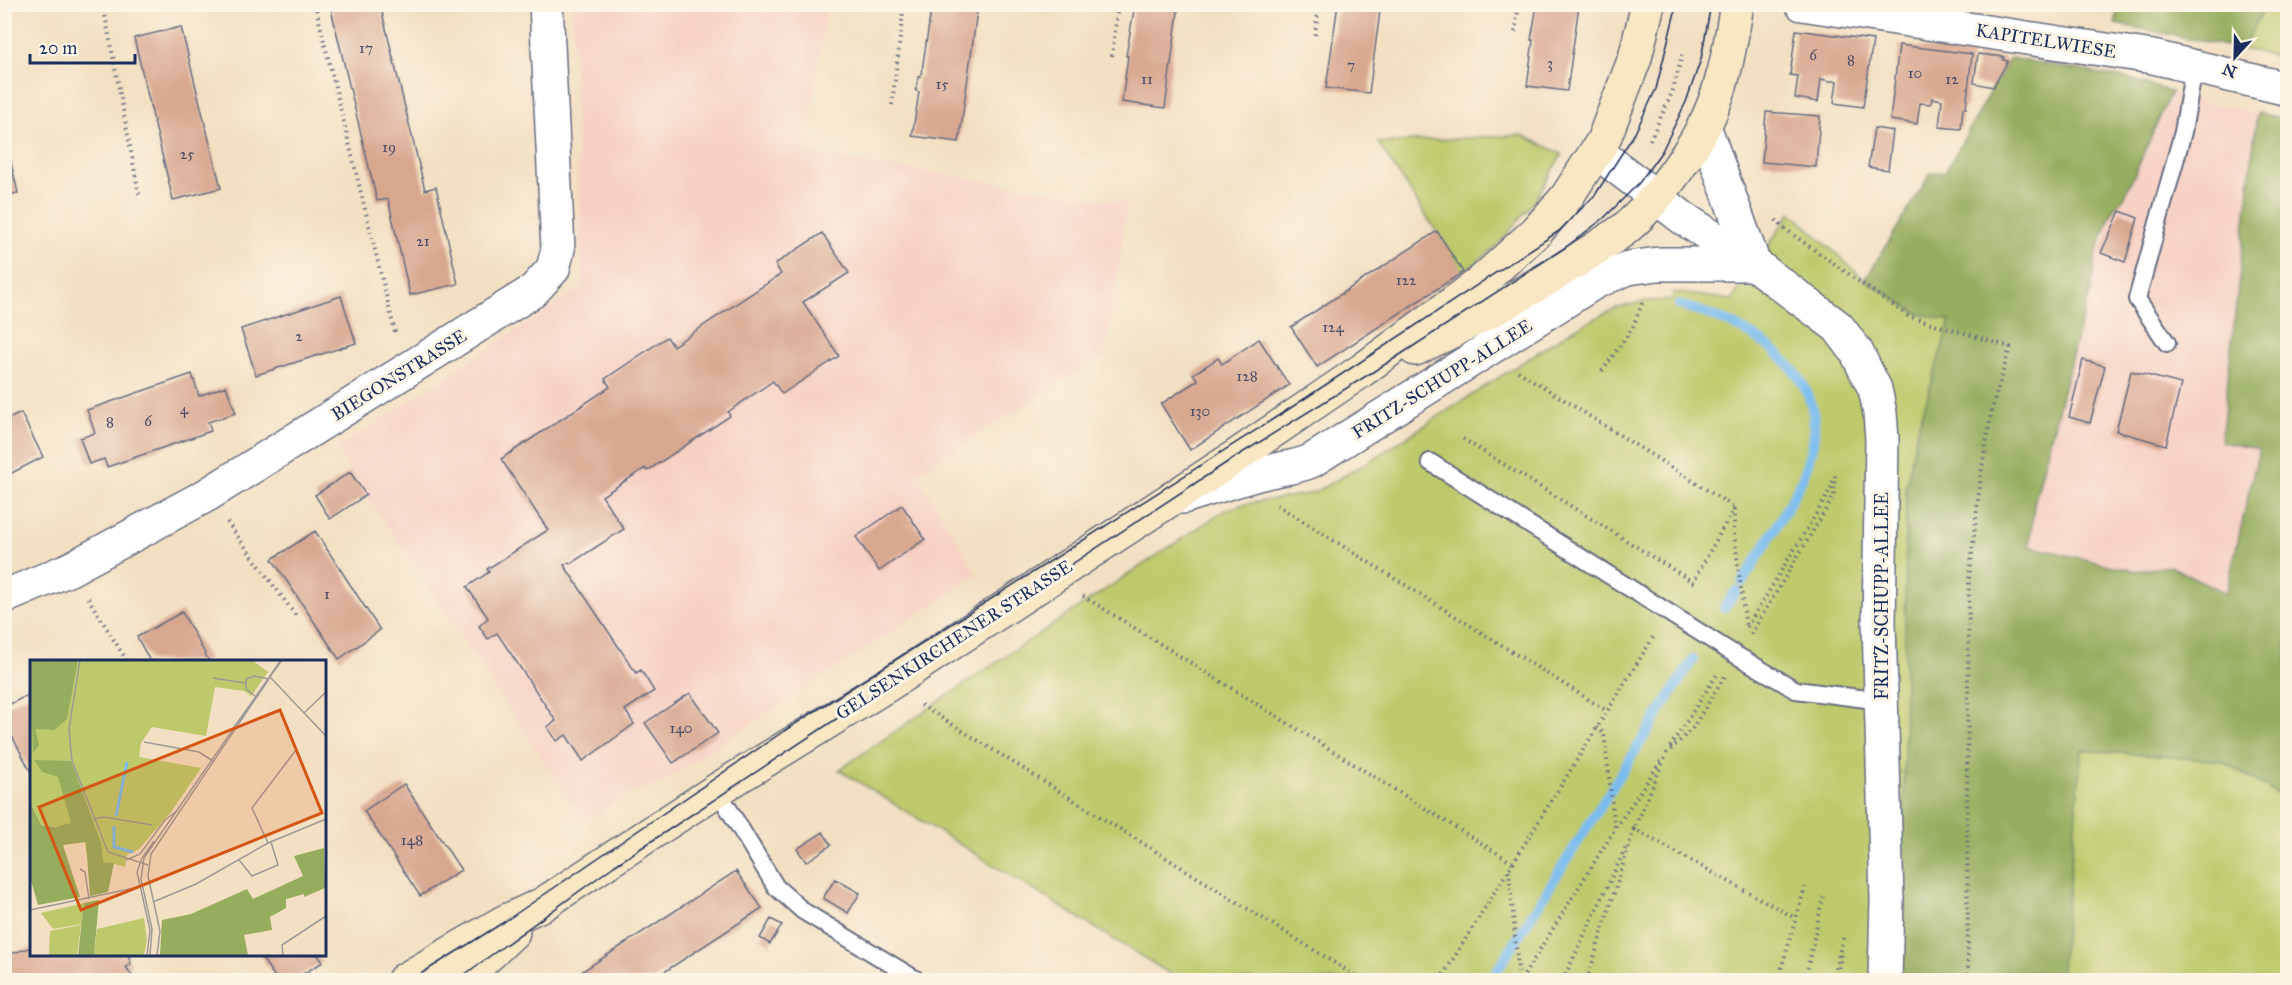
<svg xmlns="http://www.w3.org/2000/svg" width="2292" height="985" font-family="'IM FELL Great Primer',serif">
<style>
.built{fill:#f6d2c5}
.green{fill:#bdc96a;stroke:#6c7c64;stroke-width:1.5}
.forest{fill:#96ad5e;stroke:#586e5e;stroke-width:1.5}
.lines{fill:none;stroke-linecap:round;stroke-linejoin:round}
.stream{stroke:#7abcef;stroke-width:10}
.building{fill:#d8a790}
.service-casing{stroke:#676d81;stroke-width:20}
.minor-casing{stroke:#676d81;stroke-width:36}
.secondary-casing{stroke:#676d81;stroke-width:36}
.path{stroke:#676d81;stroke-width:4;stroke-dasharray:1.5 4.5;stroke-linecap:butt}
.service{stroke:#fff;stroke-width:16}
.minor{stroke:#fff;stroke-width:33}
.secondary{stroke:#f9e7c3;stroke-width:33}
.tram{stroke:#1b2f5e;stroke-width:1.5}
.labels{text-anchor:middle;stroke-width:6;stroke-linejoin:round;paint-order:stroke}
.number-label{font-size:15px;fill:#4a4d6a}
.street-label{font-size:18px;fill:#1b2f5e;stroke:#fcf5e5}
.inset-river{fill:none;stroke:#7abcef;stroke-width:3}
.inset-road{fill:none;stroke:#9d9999;stroke-width:1.5}
.view{fill:#d45514;fill-opacity:0.15;stroke:#d45514;stroke-width:3}
.inset-edge{fill:none;stroke:#1b2f5e;stroke-width:3}
</style>
<rect width="100%" height="100%" fill="#fcf5e5"/>
<filter id="ink" filterUnits="userSpaceOnUse"><feTurbulence type="fractalNoise" baseFrequency=".0167" numOctaves="2"/><feDisplacementMap in="SourceGraphic" scale="12" xChannelSelector="R" yChannelSelector="G"/><feConvolveMatrix kernelMatrix="1 2 1 2 8 2 1 2 1" color-interpolation-filters="sRGB"/></filter>
<filter id="wash" filterUnits="userSpaceOnUse"><feTurbulence type="fractalNoise" baseFrequency=".008" numOctaves="4" result="noise"/><feDisplacementMap in="SourceGraphic" scale="24" xChannelSelector="R" yChannelSelector="G"/><feGaussianBlur stdDeviation="1.35" result="paint"/><feColorMatrix in="noise" values="0 0 0 0 0 0 0 0 0 0 0 0 0 0 0 0 0 1.4 0 .05"/><feComposite in="paint" operator="in"/></filter>
<g filter="url(#wash)">
<rect width="100%" height="100%" fill="#f3dfc1"/>
<!-- built -->
<path class="built" d="M572,5h255l-21,148 321,50 -21,152 -189,118 60,102 -320,211 -19,3 -54,33 -248,-373 246,-162z
M2171,92l36,11 50,10 -36,328 38,7 -33,145 -56,-27 -36,5 -105,-25 5,-42 41,-161 16,-53 4,-33 18,-48 11,-11z"/>
<!-- green -->
<path class="green" d="M2266,4l21,1v53l-45,-9z
M1522,135l40,19 -28,48 -37,44 -34,26 -85,-129z
M1791,212l74,68 52,33 158,30 -41,161 -5,42 192,215 66,38v181h-1107l-341,-210 140,-96 246,-164 20,-6 68,-11 52,-29 207,-134 44,-22 30,-7 27,-1v-8l59,8z"/>
<!-- forest -->
<path class="forest" d="M2118,5v-1l148,1 -24,44 -127,-25z
M2010,58l120,21 41,13 -47,106 -11,11 -18,48 -4,33 -16,53 -41,161 -5,42 105,25 36,-5 56,27 33,-144 -38,-7 36,-329 30,6v680l-66,-38 -139,-11 -22,230h-163l7,-174 2,-319 11,-55 33,-111 -33,-8 -52,-33 66,-107 14,-1z"/>
<g class="lines">
<!-- stream -->
<path class="stream" d="M1679,305c60,16 140,56 135,129 -3,36 -21,63 -38,93 -11,18 -21,37 -34,55
M1724,608l12,-17
M1491,980l202,-321"/>
</g>
<g id="blocks">
<!-- building -->
<path class="building" d="M380,4l45,186 11,-3 22,97 -48,11 -22,-96 -11,2 -47,-196z
M932,4h46l-19,138 -47,-6 7,-44 -3,-1 2,-14h3z
M1135,4h44l-14,104 -43,-6 6,-46h-2z
M1338,4h43l-12,89 -43,-5z
M1537,5h42l-12,86 -40,-5 6,-46h-2z
M181,27l40,161 -48,12 -39,-162z
M1796,30l77,10 -10,67 -29,-4 3,-22h-7l-9,-2 -3,23 -23,-4 3,-22 -8,-1z
M1899,45l73,9 -6,54h-3l-2,21 -22,-2 3,-27 -10,-2 -1,6 -11,-1 -3,21 -27,-4z
M1978,54l26,3 -1,3 5,1 -15,26 -19,-4z
M1766,112l54,4 -4,51 -54,-5z
M1874,128l19,3 -5,39 -20,-3z
M5,138l13,55 -14,3v-57z
M2120,211l18,7 -13,44 -24,-9z
M1437,231l26,41 -146,95 -26,-40z
M822,233l27,40 -46,29 36,54 -57,38 -9,-13 -45,31 2,4 -83,55 -2,-3 -43,28 22,33 -54,35 -1,-2 -5,3 72,108 5,-3 13,21 -29,19 9,14 -51,37 -17,-26 -9,6 -10,-14 9,-6 -59,-88 -9,6 -9,-13 9,-8 -21,-31 22,-15 -2,-3 61,-39 -47,-71 109,-72 -5,-8 62,-42 6,9 108,-72 -6,-10z
M341,296l15,47 -100,32 -15,-46z
M1259,339l30,46 -99,65 -29,-46 37,-24 -5,-6 13,-8 12,-8 4,6z
M2083,360l22,6 -15,57 -21,-6z
M2131,371l50,13 -15,61 -50,-14z
M192,374l7,22 27,-10 10,27 -28,9 3,9 -104,36 -3,-8 -15,5 -9,-26 15,-5 -8,-23z
M21,413l22,44 -39,20v-56z
M350,472l16,23 -36,24 -15,-24z
M902,505l23,34 -46,32 -23,-34z
M315,531l65,99 -41,29 -67,-100z
M182,612l27,49h-59l-13,-24z
M32,693v81l-28,-53v-14z
M690,693l28,40 -45,30 -28,-40z
M404,784l57,86 -41,26 -56,-85z
M823,832l8,13 -25,17 -9,-13z
M736,871l26,37 -110,72h-83z
M835,879l25,14 -12,20 -25,-15z
M771,919l11,6 -12,19 -10,-6z
M32,947v7h96l3,11 -5,2 9,13h-131v-24z
M259,954h58l6,8 -30,18h-16z"/>
</g>
</g>
<g filter="url(#ink)">
<use href="#blocks" fill-opacity="0" stroke="#676d81" stroke-width="1.5"/>
<g class="lines">
<defs>
<path id="service" d="M2167,343l-30,-44 46,-167 11,-65
M1430,462l301,190 65,38 86,11
M717,790l59,97 27,24 114,69"/>
<path id="minor" d="M1802,4l351,53 135,32
M1704,126l50,138
M1597,152l86,66 71,46 84,63 18,24 19,38 5,24 2,26 -3,184 8,277 -2,80
M1183,497c29,-9 58,-19 87,-26 14,-3 27,-4 41,-10l284,-179 33,-14 30,-4h96
M4,597l66,-28 137,-74 326,-204 20,-22 5,-20 -12,-245"/>
<path id="secondary" d="M1415,349c57,-27 112,-56 164,-90 14,-9 29,-18 43,-28 29,-22 64,-71 81,-103 21,-39 27,-82 34,-124
M404,980l100,-58 39,-18 174,-114 172,-106 340,-223 132,-90 118,-87 58,-53 29,-33 37,-57 32,-83 13,-54
M462,980l51,-48"/>
</defs>
<!-- service casing -->
<use href="#service" class="service-casing"/>
<!-- minor casing -->
<use href="#minor" class="minor-casing"/>
<!-- secondary casing -->
<use href="#secondary" class="secondary-casing"/>
<!-- path -->
<path class="path" d="M103,4l36,190
M315,4l81,332
M1515,32l4,-28
M1315,35l4,-31
M1112,56l6,-52
M892,105l12,-101
M1650,140l22,-47 11,-40
M1776,220l6,7 126,89 102,31 -18,62 -11,65 -12,105 -2,207 1,194
M1518,371l216,136v26l12,95
M1602,371l30,-42 11,-28
M1463,439l230,143 41,-74
M1277,505l330,206
M227,522l69,94
M1083,596l430,267
M88,598l39,63
M1747,627l80,-131 7,-17
M1751,634l83,-138 1,-21
M921,705l441,275
M1596,728l8,5 11,95
M1670,747l48,-74
M4,768h1
M1634,830v-1l161,89
M1509,870l10,110
M1440,980l214,-344 -2,-1
M1521,980l94,-151 46,-68
M1563,980l64,-135
M1587,980l47,-151 33,-76 25,-24 33,-53
M1778,980l27,-93
M1805,980l18,-83
M1832,980l12,-45
M1838,980l3,-27"/>
<!-- service -->
<use href="#service" class="service"/>
<!-- minor -->
<use href="#minor" class="minor"/>
<!-- secondary -->
<use href="#secondary" class="secondary"/>
<!-- tram -->
<path class="tram" d="M411,980l93,-58 280,-191 508,-324 267,-176 36,-36 40,-62 21,-44 21,-85
M457,980l157,-114 275,-182 340,-223 163,-101 174,-113 38,-29 35,-35 23,-32 24,-49 15,-43 10,-55"/>
</g>
</g>
<g class="labels">
<!-- number labels -->
<g class="number-label">
<text x="366" y="53">17</text>
<text x="1813" y="60">6</text>
<text x="1851" y="65">8</text>
<text x="1550" y="68">3</text>
<text x="1351" y="70">7</text>
<text x="1915" y="78">10</text>
<text x="1147" y="84">11</text>
<text x="1952" y="84">12</text>
<text x="942" y="89">15</text>
<text x="389" y="152">19</text>
<text x="187" y="159">25</text>
<text x="423" y="246">21</text>
<text x="1406" y="285">122</text>
<text x="1333" y="332">124</text>
<text x="299" y="341">2</text>
<text x="1247" y="381">128</text>
<text x="184" y="414">4</text>
<text x="1200" y="416">130</text>
<text x="148" y="426">6</text>
<text x="110" y="427">8</text>
<text x="327" y="599">1</text>
<text x="681" y="733">140</text>
<text x="412" y="845">148</text>
</g>
<!-- street labels -->
<g class="street-label">
<text transform="translate(2046 41) rotate(9)" y="6">KAPITELWIESE</text>
<text transform="translate(399 375) rotate(-32)" y="6">BIEGONSTRASSE</text>
<text transform="translate(1442 379) rotate(-32)" y="6">FRITZ-SCHUPP-ALLEE</text>
<text transform="translate(1882 596) rotate(-90)" y="6">FRITZ-SCHUPP-ALLEE</text>
<text transform="translate(954 640) rotate(-33)" y="6">GELSENKIRCHENER STRASSE</text>
</g>
</g>
<!-- overview -->
<g transform="translate(30 660)">
<rect width="296" height="296" fill="#f3dfc1"/>
<path d="M0,0h222l16,12 -17,24 -7,-5 -29,-4 -9,49 -54,-9 -11,16 -2,14 62,11 -30,44 -32,37 -12,6 -2,12 -18,-5 -18,3 -7,-36 -41,-4 -11,-23zM54,243l-2,21 -29,5 -12,-16zM114,258l3,22 -3,15h-50l3,-26zM51,265l-4,30h-28l1,-24z" fill="#bdc96a"/>
<path d="M0,0h48l-11,59 -13,11 -19,-1 4,16 -6,8zM4,100l37,1 30,82 2,19 11,1 -6,29 -18,4 -4,-54 -23,3 17,52 -42,8 -8,-28v-75l11,23 15,2 15,-4 -13,-46 -16,-5zM294,188l1,40 -21,9v-3l-18,5v9l-16,9 2,13 -28,5 4,20h-88l2,-35 29,-6 56,-25 6,10 50,-23 -9,-20zM69,240l-5,55h-16l6,-52z" fill="#96ad5e"/>
<path class="inset-river" d="M86,156l11,-54M84,166v21l19,5"/>
<path class="inset-road" d="M50,0l-11,69 3,32 36,91 40,13M240,17l56,59M183,18l32,5M225,36l-9,-7v-10l8,-3 15,3M274,53l22,-21M202,70l50,-70M114,82l55,10 14,9M64,159l10,-2 48,8M238,183l-16,-35 44,-58M96,200l14,-6 25,-34 13,-10M209,200l13,16 26,-11 -7,-23M50,209l5,3 4,27M123,242l43,-18 72,-41 58,-24M0,250l109,-23M117,295l3,-25 -13,-58 5,-14 12,-17M120,295l2,-26 -11,-50 3,-21 137,-198M127,295l3,-24 -12,-55 3,-22 118,-175M253,295l-1,-10 44,-29"/>
<path class="view" d="M250,50l42,103 -241,97 -42,-103z"/>
<rect width="296" height="296" class="inset-edge"/>
</g>
<!-- margin -->
<rect width="2292" height="985" fill="none" stroke="#fcf5e5" stroke-width="24"/>
<!-- north arrow -->
<g transform="translate(2235 57) rotate(202)" stroke="#fcf5e5" stroke-width="4.5" paint-order="stroke">
<path d="M0-4.5L10 22L0 15L-10 22Z" fill="#1b2f5e"/>
<text y="-9" font-size="16" font-weight="bold" text-anchor="middle" fill="#1b2f5e">N</text>
</g>
<!-- scale -->
<path d="M30 54v9h105v-9" fill="none" stroke="#1b2f5e" stroke-width="3"/>
<text x="39" y="54" font-size="18" fill="#1b2f5e" stroke="#fcf5e5" stroke-width="4.5" paint-order="stroke">20 m</text>
</svg>
